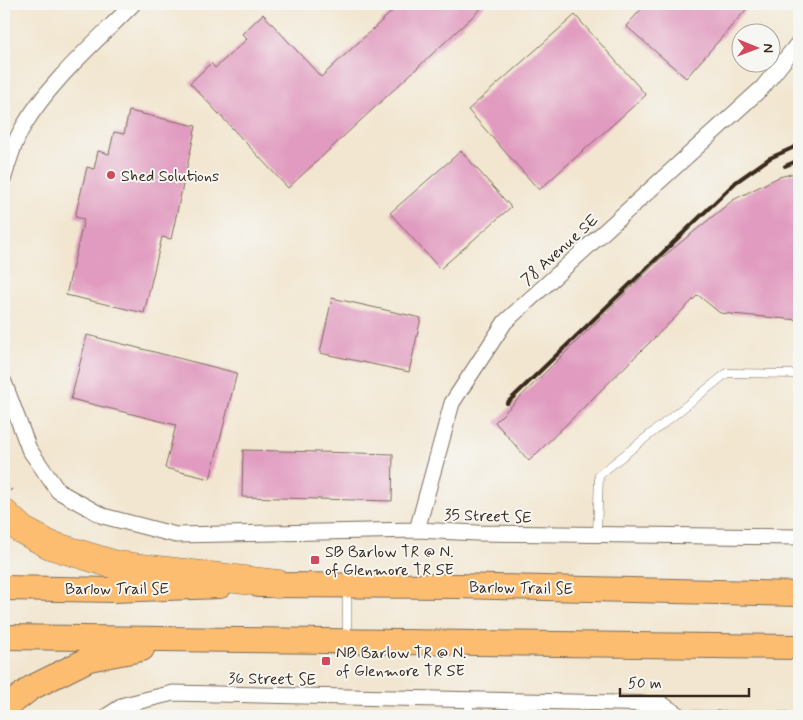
<svg xmlns="http://www.w3.org/2000/svg" width="803" height="720" font-family="Mynerve,sans-serif">
<style>
.building{fill:#e19bc0}
.lines{fill:none;stroke-linecap:round;stroke-linejoin:round}
.service-casing{stroke:#7b6c5c;stroke-width:9}
.minor-casing{stroke:#7b6c5c;stroke-width:17}
.primary-casing{stroke:#7b6c5c;stroke-width:26}
.motorway-casing{stroke:#7b6c5c;stroke-width:29}
.path{stroke:#7b6c5c;stroke-width:3;stroke-dasharray:1 4;stroke-linecap:butt}
.service{stroke:#fff;stroke-width:8}
.minor{stroke:#fff;stroke-width:15}
.primary{stroke:#fcbd6f;stroke-width:24}
.motorway{stroke:#fcbd6f;stroke-width:28}
.rail{stroke:#3b2a1e;stroke-width:4}
.poi-dot{fill:#d1495b;stroke:#f6f6f2;stroke-width:2}
.labels{text-anchor:middle;stroke-width:4;stroke-linejoin:round;paint-order:stroke}
.poi-label{font-size:16px;fill:#3b2a1e;stroke:#f6f6f2;text-anchor:start}
.street-label{font-size:16px;fill:#3b2a1e;stroke:#f6f6f2}
</style>
<rect width="100%" height="100%" fill="#f6f6f2"/>
<filter id="ink" filterUnits="userSpaceOnUse"><feTurbulence type="fractalNoise" baseFrequency=".02" numOctaves="2"/><feDisplacementMap in="SourceGraphic" scale="10" xChannelSelector="R" yChannelSelector="G"/><feConvolveMatrix kernelMatrix="1 2 1 2 8 2 1 2 1" color-interpolation-filters="sRGB"/></filter>
<filter id="wash" filterUnits="userSpaceOnUse"><feTurbulence type="fractalNoise" baseFrequency=".0096" numOctaves="4" result="noise"/><feDisplacementMap in="SourceGraphic" scale="20" xChannelSelector="R" yChannelSelector="G"/><feGaussianBlur stdDeviation="1.12" result="paint"/><feColorMatrix in="noise" values="0 0 0 0 0 0 0 0 0 0 0 0 0 0 0 0 0 1.4 0 .05"/><feComposite in="paint" operator="in"/></filter>
<g filter="url(#wash)">
<rect width="100%" height="100%" fill="#f2e6d0"/>
<g id="blocks">
<!-- building -->
<path class="building" d="M400,4h86l-198,184 -98,-105 21,-20 4,5 32,-29 -5,-5 21,-20 58,63z
M646,4h105l-65,74 -60,-52z
M575,15l71,80 -107,95 -71,-80z
M129,111l67,15 -25,113 -9,-2 -18,76 -78,-18 18,-76 -9,-2 12,-50 7,2 4,-18 11,3 5,-22 10,2z
M461,151l50,56 -71,62 -50,-56z
M799,172v148l-79,-7 -22,-18 -169,166 -34,-39 164,-162 74,-60 46,-23z
M332,298l89,20 -12,54 -89,-19z
M87,335l150,38 -27,106 -45,-11 11,-43 -105,-26z
M243,450l150,4 -1,47 -150,-4z"/>
</g>
</g>
<g filter="url(#ink)">
<use href="#blocks" fill-opacity="0" stroke="#7b6c5c" stroke-width="1"/>
<g class="lines">
<defs>
<path id="service" d="M597,535l2,-60 128,-102 72,1
M347,638v-49
M679,714l111,2
M469,716v-17"/>
<path id="minor" d="M4,177c5,-17 10,-35 19,-50 26,-45 74,-86 110,-123
M4,382l25,67 29,42 45,25 73,19 241,-5 60,3 322,4
M417,530l35,-127 53,-81 258,-235 36,-45
M107,716l17,-11 49,-12 489,11 18,12"/>
<path id="primary" d="M259,585l197,1 343,8
M4,588l110,2 106,-4
M4,637l795,10
M4,709l27,-21 58,-29 53,-10"/>
<path id="motorway" d="M4,513l18,17 28,15 66,20 162,19"/>
</defs>
<!-- service casing -->
<use href="#service" class="service-casing"/>
<!-- minor casing -->
<use href="#minor" class="minor-casing"/>
<!-- primary casing -->
<use href="#primary" class="primary-casing"/>
<!-- motorway casing -->
<use href="#motorway" class="motorway-casing"/>
<!-- path -->
<path class="path" d="M4,482l10,11"/>
<!-- service -->
<use href="#service" class="service"/>
<!-- minor -->
<use href="#minor" class="minor"/>
<!-- primary -->
<use href="#primary" class="primary"/>
<!-- motorway -->
<use href="#motorway" class="motorway"/>
<!-- rail -->
<path class="rail" d="M785,166l14,-6
M507,403l229,-221 34,-24 29,-13"/>
</g>
</g>
<!-- markers -->
<g class="poi-dot">
<circle cx="111" cy="175" r="5"/>
<rect x="310" y="555" width="10" height="10" rx="2.5"/>
<rect x="321" y="656" width="10" height="10" rx="2.5"/>
</g>
<g class="labels">
<!-- poi labels -->
<g class="poi-label">
<text x="121" y="181">Shed Solutions</text>
<text x="325" y="557">SB Barlow TR @ N.<tspan x="325" dy="18">of Glenmore TR SE</tspan></text>
<text x="336" y="658">NB Barlow TR @ N.<tspan x="336" dy="18">of Glenmore TR SE</tspan></text>
</g>
<!-- street labels -->
<g class="street-label">
<text transform="translate(559 249) rotate(-42)" y="6">78 Avenue SE</text>
<text transform="translate(488 515) rotate(2)" y="6">35 Street SE</text>
<text transform="translate(521 587) rotate(1)" y="6">Barlow Trail SE</text>
<text x="117" y="594">Barlow Trail SE</text>
<text transform="translate(272 678) rotate(1)" y="6">36 Street SE</text>
</g>
</g>
<!-- margin -->
<rect width="803" height="720" fill="none" stroke="#f6f6f2" stroke-width="20"/>
<!-- north arrow -->
<g transform="translate(756 48) rotate(91)"><circle r="24" fill="#f6f6f2" stroke="#aba49d"/>
<path d="M0-4L9 19L0 12L-9 19Z" fill="#d1495b"/>
<text y="-8" font-size="14" font-weight="bold" text-anchor="middle" fill="#3b2a1e">N</text>
</g>
<!-- scale -->
<path d="M620 688v8h129v-8" fill="none" stroke="#3b2a1e" stroke-width="2.5"/>
<text x="628" y="688" font-size="15" fill="#3b2a1e" stroke="#f6f6f2" stroke-width="4" paint-order="stroke">50 m</text>
</svg>
